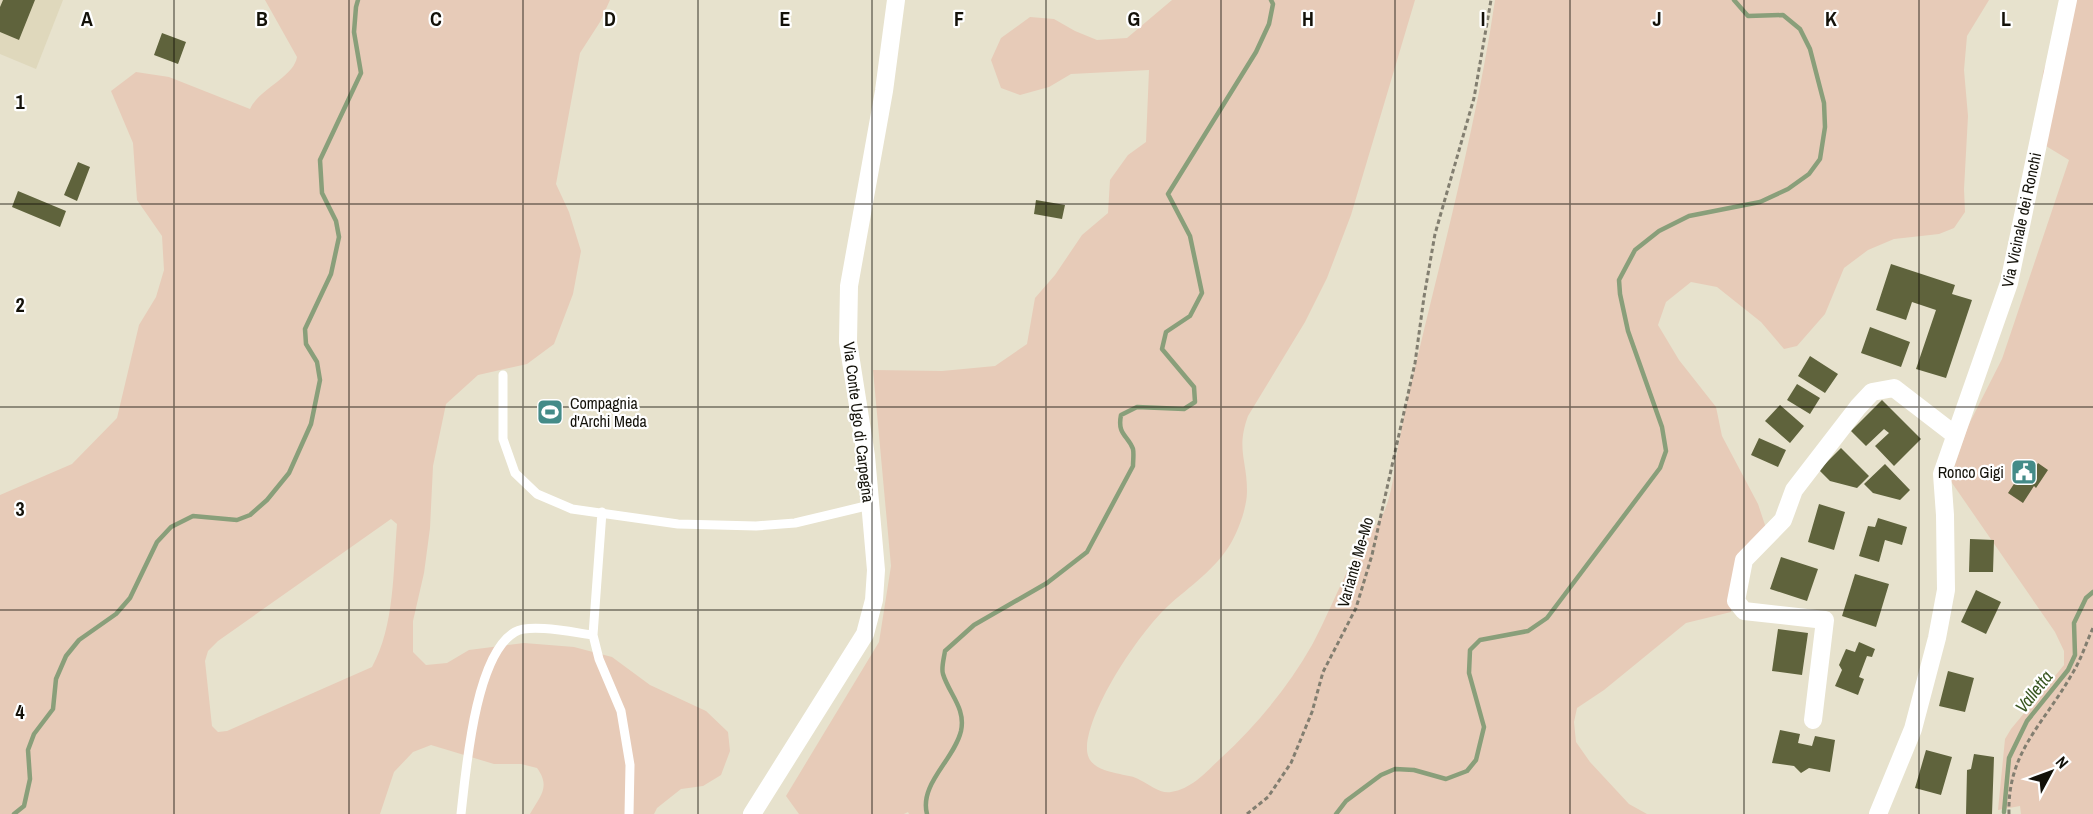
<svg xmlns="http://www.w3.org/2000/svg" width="2093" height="814" font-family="'Archivo Narrow',sans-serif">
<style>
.built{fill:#dfd8bc}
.green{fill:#e7cbb8;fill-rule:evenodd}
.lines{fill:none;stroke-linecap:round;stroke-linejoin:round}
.stream{stroke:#899f7a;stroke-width:4.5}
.building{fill:#5f633c}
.path{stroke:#827e70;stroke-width:3;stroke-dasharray:4.5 3;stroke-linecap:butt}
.lane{stroke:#fff;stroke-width:9}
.street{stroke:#fff;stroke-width:18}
.grid{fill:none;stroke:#131109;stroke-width:1.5;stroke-opacity:0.55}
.labels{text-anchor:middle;stroke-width:4.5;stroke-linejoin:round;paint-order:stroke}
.street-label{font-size:16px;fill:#131109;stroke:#fff}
.poi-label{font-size:16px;fill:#131109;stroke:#fff;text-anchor:start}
.water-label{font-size:18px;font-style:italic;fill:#385620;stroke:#fff}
.grid-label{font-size:20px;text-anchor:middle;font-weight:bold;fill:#131109;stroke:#fff;stroke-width:4.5;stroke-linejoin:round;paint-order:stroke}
</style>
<rect width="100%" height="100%" fill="#e7e2cd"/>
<!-- built -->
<path class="built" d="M0,0h63l-27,69 -36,-15z"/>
<!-- green -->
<path class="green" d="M265,0h345l-10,22 -20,31 -24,131 13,28 12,39 -8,43 -19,50 -27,20 -49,11 -32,29 -13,62 -3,62 -6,45 -11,48v31l13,13 21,-2 22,-13 55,-7 50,4 38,10 38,28 56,26 22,21 2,19 -9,24 -18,11 -22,3 -24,19 -3,6h-124c10,-18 21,-27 7,-46l-16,-4h-27l-63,-19 -18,7 -19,20 -14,42h-380v-319l72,-31 45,-46 22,-93 17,-28 8,-27 -2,-34 -25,-36 -4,-57 -22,-52 25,-19 33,5 81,32c9,-20 44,-32 47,-52zM391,519l6,5c-4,46 -2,101 -25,143l-145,64 -9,1 -6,-6 -7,-65 3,-10 10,-10z
M1172,0h243l-64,215 -24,63 -22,44 -57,94c-12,33 -1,44 -1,75 0,16 -8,38 -16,52 -15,26 -41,43 -63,63 -29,27 -79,102 -81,141 -1,20 18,24 33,27 7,2 14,2 20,6 10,5 20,14 31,12 21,-3 36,-21 50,-34 36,-33 67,-71 91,-113 14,-26 25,-54 39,-81 10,-18 23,-34 33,-52 7,-16 10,-36 12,-54 5,-25 9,-50 15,-74 30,-127 65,-255 84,-384h494l-22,36 -3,34 4,46 -4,73 1,23 -11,16 -15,6 -45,5 -26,11 -24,18 -19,46 -28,32 -13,3 -23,-27 -44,-35 -26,-5 -25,20 -8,23 21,35 37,47 6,29 36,68 9,27 -36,57v24l-45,11 -82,67 -27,18 -3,14 2,20 14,20 39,42 18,10h-738l-1,-2 -4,2h-105l-13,-18 93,-154 12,-76 -18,-196 69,1 53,-5 32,-22 8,-46 20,-23 27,-40 26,-22 2,-33 18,-25 18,-13 3,-72 -78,4 -22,13 -29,8 -19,-7 -10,-28 10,-22 29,-21 24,2 21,12 22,9 30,-2z
M2065,0h28v814h-72l-1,-8 -22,4 7,-71 6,-10 53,-64v-14l-9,-19 -105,-152 18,-54 34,-67 67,-199 -23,-14 -7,-33 4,-41 12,-33z"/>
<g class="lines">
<!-- stream -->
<path class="stream" d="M2004,812l5,-54 18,-37 41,-51 7,-15 -1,-32 12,-25 7,-6
M14,814l10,-8 6,-27 -2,-29 6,-16 19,-25 3,-30 10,-23 13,-16 37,-26 14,-16 27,-56 14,-15 22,-11 44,4 13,-5 17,-15 22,-27 22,-49 9,-44 -3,-18 -11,-18 -1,-15 26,-55 8,-37 -3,-16 -14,-28 -2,-33 41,-87 -7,-41 2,-25 2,-7
M927,814c-8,-30 27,-54 34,-83 5,-23 -12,-37 -18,-57 -2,-6 1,-16 2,-23l29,-26 73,-42 40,-31 46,-86c0,-5 1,-12 0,-17 -5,-14 -16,-14 -12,-34l16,-8 47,2 11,-7 -1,-15 -32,-38 4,-17 24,-16 12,-23 -12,-57 -22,-42 88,-142 13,-28 4,-20 -2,-4
M1336,814l10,-13 35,-26 14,-6 19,1 32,9 21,-8 9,-11 8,-33 -15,-54 1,-23 10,-10 48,-9 19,-13 113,-150 6,-17 -4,-24 -34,-96 -8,-37 -1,-14 16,-30 24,-19 30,-15 71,-14 28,-13 21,-15 11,-15 5,-32 -1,-24 -14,-54 -10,-20 -17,-14 -35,1 -14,-16"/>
</g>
<!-- building -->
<path class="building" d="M3,0h32l-16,40 -19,-8v-25z
M162,33l24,9 -8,22 -24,-9z
M78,162l12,5 -13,34 -13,-6z
M18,191l48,20 -6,16 -48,-20z
M1036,200l29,5 -3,14 -28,-5z
M1891,264l64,21 -3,9 20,6 -26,78 -30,-9 20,-59 -24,-8 -6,18 -30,-10z
M1870,327l40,15 -9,25 -40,-14z
M1810,356l28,18 -13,19 -27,-17z
M1797,384l23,14 -10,16 -23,-14z
M1882,400l39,39 -27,27 -19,-20 14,-13 -5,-4 -18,17 -15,-15z
M1780,405l24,21 -14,17 -25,-22z
M1759,438l27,12 -8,17 -27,-12z
M1841,448l28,28 -12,12 -27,-7 -11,-11z
M2038,463l10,7 -12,18 -2,-2 -11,17 -15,-10 19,-29 7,5z
M1885,464l25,26 -10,10 -27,-7 -9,-9z
M1819,504l26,8 -11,38 -26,-8z
M1878,518l29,9 -5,18 -17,-5 -6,22 -20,-6 9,-30 7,1z
M1970,539l24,1 -1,32h-24z
M1781,557l37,12 -11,32 -37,-12z
M1855,574l34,10 -13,43 -34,-11z
M1976,590l25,12 -15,32 -25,-12z
M1778,629l30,4 -6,42 -30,-4z
M1859,642l16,7 -3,8 -5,-1 -8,21 5,2 -6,16 -23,-9 7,-16 -3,-5 7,-16 9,3z
M1948,671l26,7 -9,34 -26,-6z
M1780,730l20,4 -2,9 14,3 3,-10 20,4 -5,32 -21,-4 -8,5 -7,-7 -22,-3z
M1926,750l26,7 -11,38 -26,-7z
M1974,754l20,3 -2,57h-26l1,-44 4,-1z"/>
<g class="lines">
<!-- path -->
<path class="path" d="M1247,814l21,-17 23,-34 21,-51 11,-40 33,-64 16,-53 43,-192 9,-66 11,-63 39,-136 17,-98
M2009,814c-2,-62 35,-90 63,-140 9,-14 14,-31 21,-46"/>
<!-- lane -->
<path class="lane" d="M503,375v64l12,34 22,21 35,15 106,15 78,2 39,-3 75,-18
M602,512l-9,123 6,24 22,52 9,54 -1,49
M461,814c5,-44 14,-159 54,-182 15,-9 61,1 78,3"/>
<!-- street -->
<path class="street" d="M1813,720l12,-100 -81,-9 -8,-10 8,-41 39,-40 11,-30 64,-83 14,-15 22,-4 61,47
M752,814l113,-180 9,-34 2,-30 -10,-114 -18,-114 1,-56 35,-195 12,-91
M1878,814l35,-85 24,-91 9,-48 -1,-75 -3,-41 67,-191 59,-283"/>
</g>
<!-- grid -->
<path class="grid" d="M174,0v814M349,0v814M523,0v814M698,0v814M872,0v814M1046,0v814M1221,0v814M1395,0v814M1570,0v814M1744,0v814M1919,0v814M0,204h2093M0,407h2093M0,610h2093"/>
<!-- icons -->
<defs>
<symbol id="stadium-square" viewBox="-11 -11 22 22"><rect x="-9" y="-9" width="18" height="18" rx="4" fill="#448b88" stroke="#fff"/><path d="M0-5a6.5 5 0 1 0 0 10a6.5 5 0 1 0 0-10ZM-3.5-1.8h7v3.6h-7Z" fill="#fff"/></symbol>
<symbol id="civic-square" viewBox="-11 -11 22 22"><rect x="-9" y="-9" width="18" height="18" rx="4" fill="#448b88" stroke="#fff"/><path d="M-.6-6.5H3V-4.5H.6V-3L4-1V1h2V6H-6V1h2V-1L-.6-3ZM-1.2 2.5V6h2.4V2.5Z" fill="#fff"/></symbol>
</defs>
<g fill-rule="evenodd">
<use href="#stadium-square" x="535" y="397" width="30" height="30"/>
<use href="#civic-square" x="2009" y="457" width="30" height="30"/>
</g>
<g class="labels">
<!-- street labels -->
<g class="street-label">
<text transform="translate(2021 220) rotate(-78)" y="6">Via Vicinale dei Ronchi</text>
<text transform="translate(859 422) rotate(83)" y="6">Via Conte Ugo di Carpegna</text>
<text transform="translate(1355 562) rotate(-74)" y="6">Variante Me-Mo</text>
</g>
<!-- poi labels -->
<g class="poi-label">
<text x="570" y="409">Compagnia<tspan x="570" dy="18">d'Archi Meda</tspan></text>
<text x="2004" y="478" text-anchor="end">Ronco Gigi</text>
</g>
<!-- water labels -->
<g class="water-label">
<text transform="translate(2034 692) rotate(-52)" y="6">Valletta</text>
</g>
</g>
<g class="grid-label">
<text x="87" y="26">A</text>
<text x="262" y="26">B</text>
<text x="436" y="26">C</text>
<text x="610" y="26">D</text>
<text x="785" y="26">E</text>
<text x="959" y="26">F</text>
<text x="1134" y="26">G</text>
<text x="1308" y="26">H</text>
<text x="1483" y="26">I</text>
<text x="1657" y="26">J</text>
<text x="1831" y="26">K</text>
<text x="2006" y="26">L</text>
<text x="20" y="109">1</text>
<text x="20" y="312">2</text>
<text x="20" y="516">3</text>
<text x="20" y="719">4</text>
</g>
<!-- north arrow -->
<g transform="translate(2051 772) rotate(49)" stroke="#ffffff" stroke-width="4.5" paint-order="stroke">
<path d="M0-4.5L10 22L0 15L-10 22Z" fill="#131109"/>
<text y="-9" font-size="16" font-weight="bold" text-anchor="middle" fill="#131109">N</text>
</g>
</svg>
